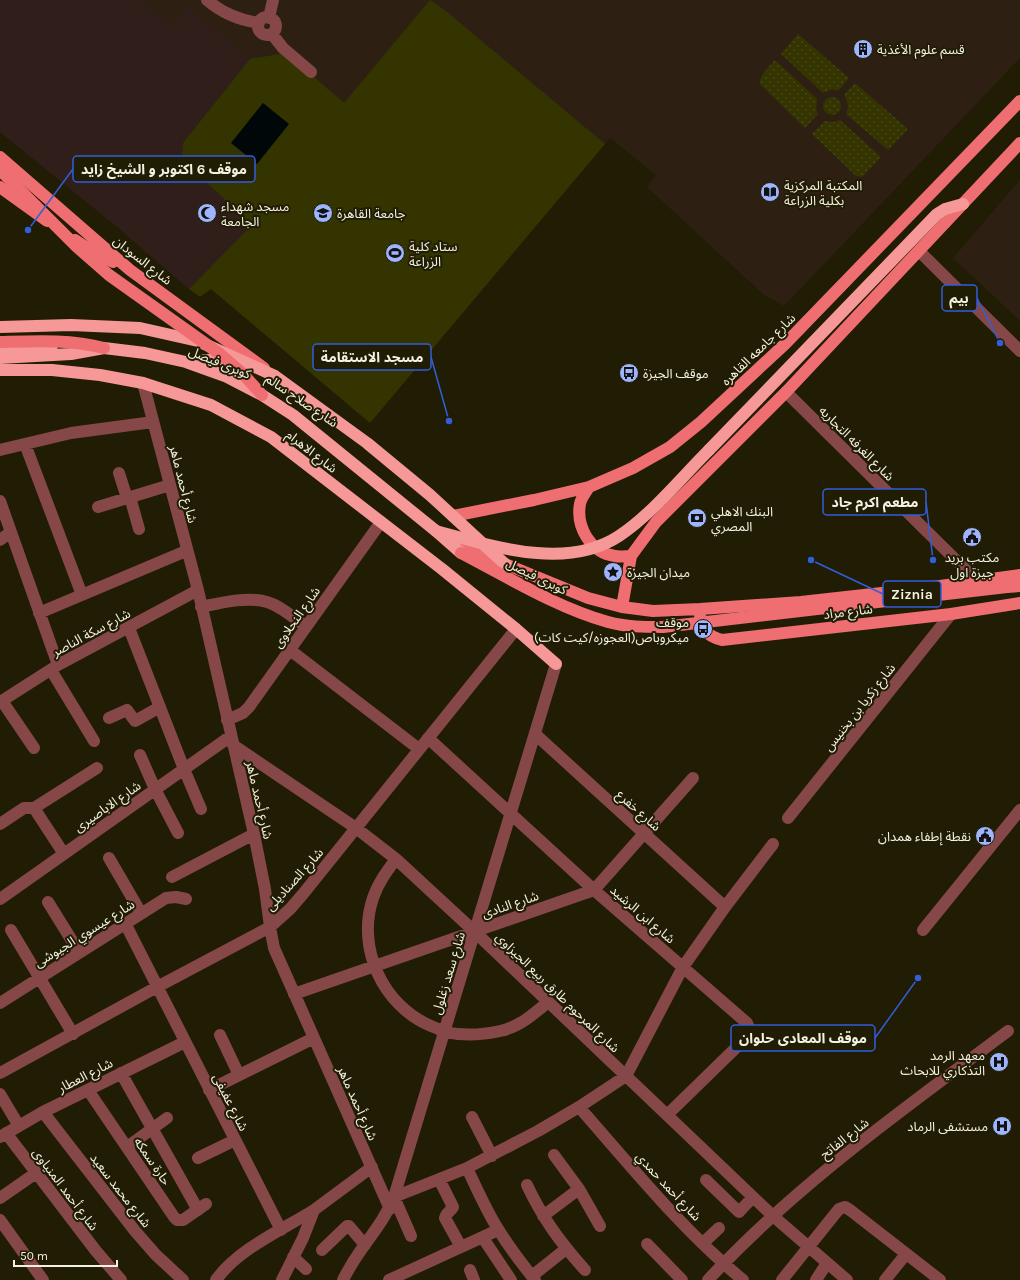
<svg xmlns="http://www.w3.org/2000/svg" width="1020" height="1280" font-family="Karla,'Noto Sans Arabic',sans-serif">
<style>
.education{fill:#2d2013}
.medical{fill:#301e1a}
.grass{fill:url(#grass-dots)}
.garden{fill:#343400}
.water{fill:#000709}
.lines{fill:none;stroke-linecap:round;stroke-linejoin:round}
.street{stroke:#854747;stroke-width:12}
.primary{stroke:#ef6e71;stroke-width:12}
.highway{stroke:#f69897;stroke-width:12}
.primary-bridge{stroke:#ef6e71;stroke-width:12}
.highway-bridge{stroke:#f69897;stroke-width:12}
.labels{text-anchor:middle;stroke-width:4;stroke-linejoin:round;paint-order:stroke}
.poi-label{font-size:13px;fill:#f4f1e2;stroke:#211c04;text-anchor:start}
.street-label{font-size:13px;fill:#f4f1e2;stroke:#211c04}
.leader{fill:none;stroke:#325ed9;stroke-width:1.5}
.callout-dot{fill:#325ed9;stroke:#211c04;stroke-width:1.5}
.callout{fill:#211c04;stroke:#325ed9;stroke-width:1.5}
.callout-label{font-size:14px;text-anchor:middle;font-weight:bold;fill:#f4f1e2}
</style>
<defs>
<pattern id="grass-dots" width="8" height="8" patternUnits="userSpaceOnUse"><rect width="8" height="8" fill="#343400"/><path d="M2 2h.1M6 6h.1" fill="none" stroke="#484819" stroke-width="1.8" stroke-linecap="round"/></pattern>
</defs>
<rect width="100%" height="100%" fill="#211c04"/>
<!-- education -->
<path class="education" d="M0,0h1020v58l-236,248 -20,-11 -117,-108 9,-12 -46,-37 -240,285 -159,-134 -11,8 -11,-8 -73,-63 -116,-94z
M1020,180v141l-67,-63z"/>
<!-- medical -->
<path class="medical" d="M0,0h139l33,28 16,-20 62,51 -67,84 -1,11 9,14 61,57 -63,64 -73,-63 -116,-94z"/>
<!-- grass -->
<path class="grass" d="M798,34l51,44 -11,13 -5,-2 -10,4 -42,-39z
M775,60l42,39 -1,10 2,5 -13,14 -45,-44c-1,-9 9,-17 15,-24z
M855,83l53,46 -20,21 -42,-36c3,-8 2,-12 -2,-19z
M823 106a9 9 0 1 1 18 0a9 9 0 1 1-18 0Z
M840,120l41,37 -19,20 -6,-1 -44,-42 13,-13 10,1z"/>
<!-- garden -->
<path class="garden" d="M430,0l17,12 158,132 -235,279 -159,-134 -11,8 -11,-8 63,-64 -61,-57 -9,-14 1,-11 67,-84 36,-6 58,50z"/>
<!-- water -->
<path class="water" d="M263,103l26,21 -32,40 -26,-21z"/>
<g class="lines">
<!-- street -->
<path class="street" d="M207,0c15,13 31,20 52,23
M258 26a9 9 0 1 1 18 0a9 9 0 1 1-18 0Z
M269,18l4,-18
M272,34l11,14 28,24
M919,251l101,100
M143,383l55,207 56,244 11,55 5,38 4,21 116,261
M786,392l191,189
M25,444l57,151
M0,450l71,-17 82,-11
M119,473l8,25
M130,497l9,32
M0,501l58,164
M98,507l72,-22
M0,540l11,-8
M201,607c19,-4 46,-11 66,-5 14,4 27,16 39,25
M39,613l147,-62
M129,628l55,141 17,40
M290,650l129,99
M51,670l43,71
M2,701l32,47
M0,702l58,-37 140,-75
M109,718l18,-8 8,11 25,-14
M227,720l16,-7 6,-6 132,-185
M535,734l190,173
M428,738l166,152 153,133c3,6 3,10 -1,15l-79,77
M233,745l123,83 40,31 79,73 298,284 74,64
M140,755l15,34 23,44
M34,808l63,-40
M34,808l30,46
M788,818l163,-204
M0,824l24,-16h10
M109,858l32,55
M396,859c-9,12 -18,24 -23,39 -17,50 10,108 58,128 5,2 10,4 14,6 18,4 37,3 55,-1 19,-4 34,-17 48,-29
M172,877l82,-43
M0,899l231,-163
M48,902l31,50
M125,923l156,307
M11,930l62,104
M923,930l97,-120
M294,994l300,-104 99,-112
M0,1003l166,-105 10,-1 10,2
M220,1035l19,40
M0,1073l157,-86 113,-60 20,-18 13,-15 213,-265
M121,1073l77,137
M88,1090l86,127 3,3h6l23,-16
M209,1090l105,-52
M0,1094l19,32
M579,1107c52,59 103,123 164,173
M43,1112l92,119 21,24 27,25
M472,1117l20,39
M6,1133l90,118 25,29
M0,1137l43,-25 142,-70
M127,1147l40,-29
M554,1155l25,34 21,37
M198,1158l37,-18
M467,1168c10,21 19,42 31,61 11,18 24,35 37,51
M439,1179l14,28c-2,4 -7,6 -8,11l16,29
M706,1180l33,32 14,-15
M527,1185c16,34 33,57 58,85
M0,1198l36,-25
M543,1216l36,-27
M0,1220l43,60
M411,1236l-17,-39 73,-29 71,-37 41,-24 47,-31 57,-109 42,-60 48,-63
M483,1238l28,42
M703,1243l16,-15
M647,1244l35,36
M322,1250l25,-24h2l16,19
M293,1257l13,12
M470,1270l4,10
M532,1276l34,-27
M216,1280c22,-31 66,-50 98,-70
M282,1280l21,-42 11,-28 58,-43
M343,1280c5,-10 11,-20 18,-30 12,-17 25,-33 33,-53l162,-533
M389,1280l109,-50
M708,1280c89,-96 196,-171 300,-249
M782,1280l57,-71 6,-2 5,3 90,70
M816,1280l11,-17
M885,1280l21,-26"/>
<!-- primary -->
<path class="primary" d="M0,157l130,113 134,98
M0,187l47,34
M75,240l15,10 23,12
M589,487c-3,5 -8,11 -9,17 -4,22 10,49 35,52 5,1 11,0 16,0
M453,516l81,-16 55,-13 44,-19 37,-21 31,-25 84,-78 235,-243
M459,545l129,53 34,9 31,4 47,-2 101,-7 117,-13 102,-14
M1007,587l13,-1
M622,607l9,-51 25,-34 130,-130 234,-249
M700,613c0,16 7,23 22,27l229,-26 69,-11"/>
<!-- highway -->
<path class="highway" d="M0,327l71,-2 69,3 58,13 77,35 92,67 63,52 76,70
M0,350l52,-4
M0,358l71,-4 33,-6 41,5 41,9 39,14 37,19 31,20 143,116 25,22
M197,361l36,-3
M0,370h52l48,5 43,8 68,22 60,32 171,132 74,60 40,35
M709,450l228,-236 8,-5 18,-5"/>
<!-- primary-bridge -->
<path class="primary-bridge" d="M0,170l77,77 32,28 111,79 23,20 19,21
M0,342c35,-1 70,-3 104,6
M461,553c46,24 97,55 147,69 18,5 37,5 55,5l344,-40"/>
<!-- highway-bridge -->
<path class="highway-bridge" d="M436,531c56,15 130,40 183,5 32,-21 62,-58 90,-86"/>
</g>
<!-- icons -->
<defs>
<symbol id="building-disc" viewBox="-11 -11 22 22"><circle r="9.5" fill="#9eb4fd" stroke="#211c04"/><path d="M-4-6H4V6H1V3H-1V6H-4ZM-2.5-4.3h1.7v1.8h-1.7ZM.8-4.3h1.7v1.8H.8ZM-2.5-1h1.7V.8h-1.7ZM.8-1h1.7V.8H.8Z" fill="#111"/></symbol>
<symbol id="library-disc" viewBox="-11 -11 22 22"><circle r="9.5" fill="#9eb4fd" stroke="#211c04"/><path d="M-6-4Q-3-5.5-.7-3.5V5Q-3 3-6 4ZM6-4Q3-5.5 .7-3.5V5Q3 3 6 4Z" fill="#111"/></symbol>
<symbol id="mosque-disc" viewBox="-11 -11 22 22"><circle r="9.5" fill="#9eb4fd" stroke="#211c04"/><path d="M3.5-4.9A6 6 0 1 0 3.5 4.9A5 5 0 1 1 3.5-4.9Z" fill="#111"/></symbol>
<symbol id="university-disc" viewBox="-11 -11 22 22"><circle r="9.5" fill="#9eb4fd" stroke="#211c04"/><path d="M0-5L7-2L0 1L-7-2ZM-4 1L0 2.5L4 1V4Q0 6-4 4Z" fill="#111"/></symbol>
<symbol id="stadium-disc" viewBox="-11 -11 22 22"><circle r="9.5" fill="#9eb4fd" stroke="#211c04"/><path d="M0-5a6.5 5 0 1 0 0 10a6.5 5 0 1 0 0-10ZM-3.5-1.8h7v3.6h-7Z" fill="#111"/></symbol>
<symbol id="bus-disc" viewBox="-11 -11 22 22"><circle r="9.5" fill="#9eb4fd" stroke="#211c04"/><path d="M-5-6H5V4H4V6H2V4H-2V6H-4V4H-5ZM-3.5-4V0h7V-4ZM-3.5 1.2v1.5H-2V1.2ZM2 1.2v1.5H3.5V1.2Z" fill="#111"/></symbol>
<symbol id="bank-disc" viewBox="-11 -11 22 22"><circle r="9.5" fill="#9eb4fd" stroke="#211c04"/><path d="M-6-4H6V4H-6ZM0-2.3a2.3 2.3 0 1 0 0 4.6a2.3 2.3 0 1 0 0-4.6Z" fill="#111"/></symbol>
<symbol id="civic-disc" viewBox="-11 -11 22 22"><circle r="9.5" fill="#9eb4fd" stroke="#211c04"/><path d="M-.6-6.5H3V-4.5H.6V-3L4-1V1h2V6H-6V1h2V-1L-.6-3ZM-1.2 2.5V6h2.4V2.5Z" fill="#111"/></symbol>
<symbol id="sight-disc" viewBox="-11 -11 22 22"><circle r="9.5" fill="#9eb4fd" stroke="#211c04"/><path d="M0-6L1.8-2.2L6-1.7L2.9 1.2L3.7 5.4L0 3.3L-3.7 5.4L-2.9 1.2L-6-1.7L-1.8-2.2Z" fill="#111"/></symbol>
<symbol id="hospital-disc" viewBox="-11 -11 22 22"><circle r="9.5" fill="#9eb4fd" stroke="#211c04"/><path d="M-5-5h3v3.5h4V-5h3V5h-3V1.5h-4V5h-3Z" fill="#111"/></symbol>
</defs>
<g fill-rule="evenodd">
<use href="#building-disc" x="852" y="38" width="22" height="22"/>
<use href="#library-disc" x="759" y="181" width="22" height="22"/>
<use href="#mosque-disc" x="196" y="202" width="22" height="22"/>
<use href="#university-disc" x="312" y="202" width="22" height="22"/>
<use href="#stadium-disc" x="384" y="242" width="22" height="22"/>
<use href="#bus-disc" x="618" y="362" width="22" height="22"/>
<use href="#bank-disc" x="686" y="507" width="22" height="22"/>
<use href="#civic-disc" x="961" y="526" width="22" height="22"/>
<use href="#sight-disc" x="602" y="561" width="22" height="22"/>
<use href="#bus-disc" x="692" y="618" width="22" height="22"/>
<use href="#civic-disc" x="974" y="825" width="22" height="22"/>
<use href="#hospital-disc" x="988" y="1051" width="22" height="22"/>
<use href="#hospital-disc" x="991" y="1115" width="22" height="22"/>
</g>
<g class="labels">
<!-- poi labels -->
<g class="poi-label">
<text x="877" y="54">قسم علوم الأغذية</text>
<text x="784" y="190">المكتبة المركزية<tspan x="784" dy="15">بكلية الزراعة</tspan></text>
<text x="221" y="211">مسجد شهداء<tspan x="221" dy="15">الجامعة</tspan></text>
<text x="337" y="218">جامعة القاهرة</text>
<text x="409" y="251">ستاد كلية<tspan x="409" dy="15">الزراعة</tspan></text>
<text x="643" y="378">موقف الجيزة</text>
<text x="711" y="516">البنك الاهلي<tspan x="711" dy="15">المصري</tspan></text>
<text x="972" y="562" text-anchor="middle">مكتب بريد<tspan x="972" dy="15">جيزة اول</tspan></text>
<text x="627" y="577">ميدان الجيزة</text>
<text x="689" y="627" text-anchor="end">موقف<tspan x="689" dy="15">ميكروباص(العجوزه/كيت كات)</tspan></text>
<text x="971" y="841" text-anchor="end">نقطة إطفاء همدان</text>
<text x="985" y="1060" text-anchor="end">معهد الرمد<tspan x="985" dy="15">التذكاري للابحاث</tspan></text>
<text x="988" y="1131" text-anchor="end">مستشفى الرماد</text>
</g>
<!-- street labels -->
<g class="street-label">
<text transform="translate(143 260) rotate(38)" y="5">شارع السودان</text>
<text transform="translate(758 349) rotate(-44)" y="5">شارع جامعه القاهره</text>
<text transform="translate(220 362) rotate(22)" y="5">كوبرى فيصل</text>
<text transform="translate(302 400) rotate(34)" y="5">شارع صلاح سالم</text>
<text transform="translate(857 443) rotate(45)" y="5">شارع الغرفه التجاريه</text>
<text transform="translate(312 451) rotate(38)" y="5">شارع الاهرام</text>
<text transform="translate(184 484) rotate(76)" y="5">شارع أحمد ماهر</text>
<text transform="translate(537 576) rotate(26)" y="5">كوبرى فيصل</text>
<text transform="translate(848 611) rotate(-7)" y="5">شارع مراد</text>
<text transform="translate(296 617) rotate(-55)" y="5">شارع النحلاوى</text>
<text transform="translate(91 632) rotate(-28)" y="5">شارع سكة الناصر</text>
<text transform="translate(859 707) rotate(-52)" y="5">شارع زكريا بن بخنيس</text>
<text transform="translate(260 800) rotate(77)" y="5">شارع أحمد ماهر</text>
<text transform="translate(107 806) rotate(-35)" y="5">شارع الاباصيرى</text>
<text transform="translate(639 810) rotate(42)" y="5">شارع خفرع</text>
<text transform="translate(294 879) rotate(-48)" y="5">شارع الصناديلى</text>
<text transform="translate(510 904) rotate(-19)" y="5">شارع النادى</text>
<text transform="translate(643 914) rotate(41)" y="5">شارع ابن الرشيد</text>
<text transform="translate(84 933) rotate(-32)" y="5">شارع عيسوي الجيوشى</text>
<text transform="translate(448 973) rotate(-73)" y="5">شارع سعد زغلول</text>
<text transform="translate(558 992) rotate(44)" y="5">شارع المرحوم طارق ربيع الجيزاوي</text>
<text transform="translate(85 1075) rotate(-27)" y="5">شارع العطار</text>
<text transform="translate(231 1102) rotate(63)" y="5">شارع عفيفى</text>
<text transform="translate(358 1103) rotate(66)" y="5">شارع أحمد ماهر</text>
<text transform="translate(844 1138) rotate(-38)" y="5">شارع الفاتح</text>
<text transform="translate(153 1161) rotate(56)" y="5">حارة سمكه</text>
<text transform="translate(669 1186) rotate(47)" y="5">شارع أحمد حمدي</text>
<text transform="translate(66 1189) rotate(53)" y="5">شارع أحمد المنياوى</text>
<text transform="translate(121 1190) rotate(52)" y="5">شارع محمد سعيد</text>
</g>
</g>
<!-- callouts -->
<path class="leader" d="M28 230L73 169M1000 343L977 298M449 421L431 357M933 560L926 502M811 560L883 594M918 978L875 1038"/>
<g class="callout-dot">
<circle cx="28" cy="230" r="4"/>
<circle cx="1000" cy="343" r="4"/>
<circle cx="449" cy="421" r="4"/>
<circle cx="933" cy="560" r="4"/>
<circle cx="811" cy="560" r="4"/>
<circle cx="918" cy="978" r="4"/>
</g>
<g class="callout">
<rect x="73" y="156" width="182" height="26" rx="4"/>
<rect x="942" y="285" width="35" height="26" rx="4"/>
<rect x="313" y="344" width="118" height="26" rx="4"/>
<rect x="823" y="489" width="103" height="26" rx="4"/>
<rect x="883" y="581" width="58" height="26" rx="4"/>
<rect x="731" y="1025" width="144" height="26" rx="4"/>
</g>
<g class="callout-label">
<text x="164" y="174">موقف 6 اكتوبر و الشيخ زايد</text>
<text x="959" y="303">بيم</text>
<text x="372" y="362">مسجد الاستقامة</text>
<text x="875" y="507">مطعم اكرم جاد</text>
<text x="912" y="599">Ziznia</text>
<text x="803" y="1043">موقف المعادى حلوان</text>
</g>
<!-- scale -->
<path d="M14 1260v6h103v-6" fill="none" stroke="#f4f1e2" stroke-width="2"/>
<text x="20" y="1260" font-size="12" fill="#f4f1e2" stroke="#211c04" stroke-width="3" paint-order="stroke">50 m</text>
</svg>
